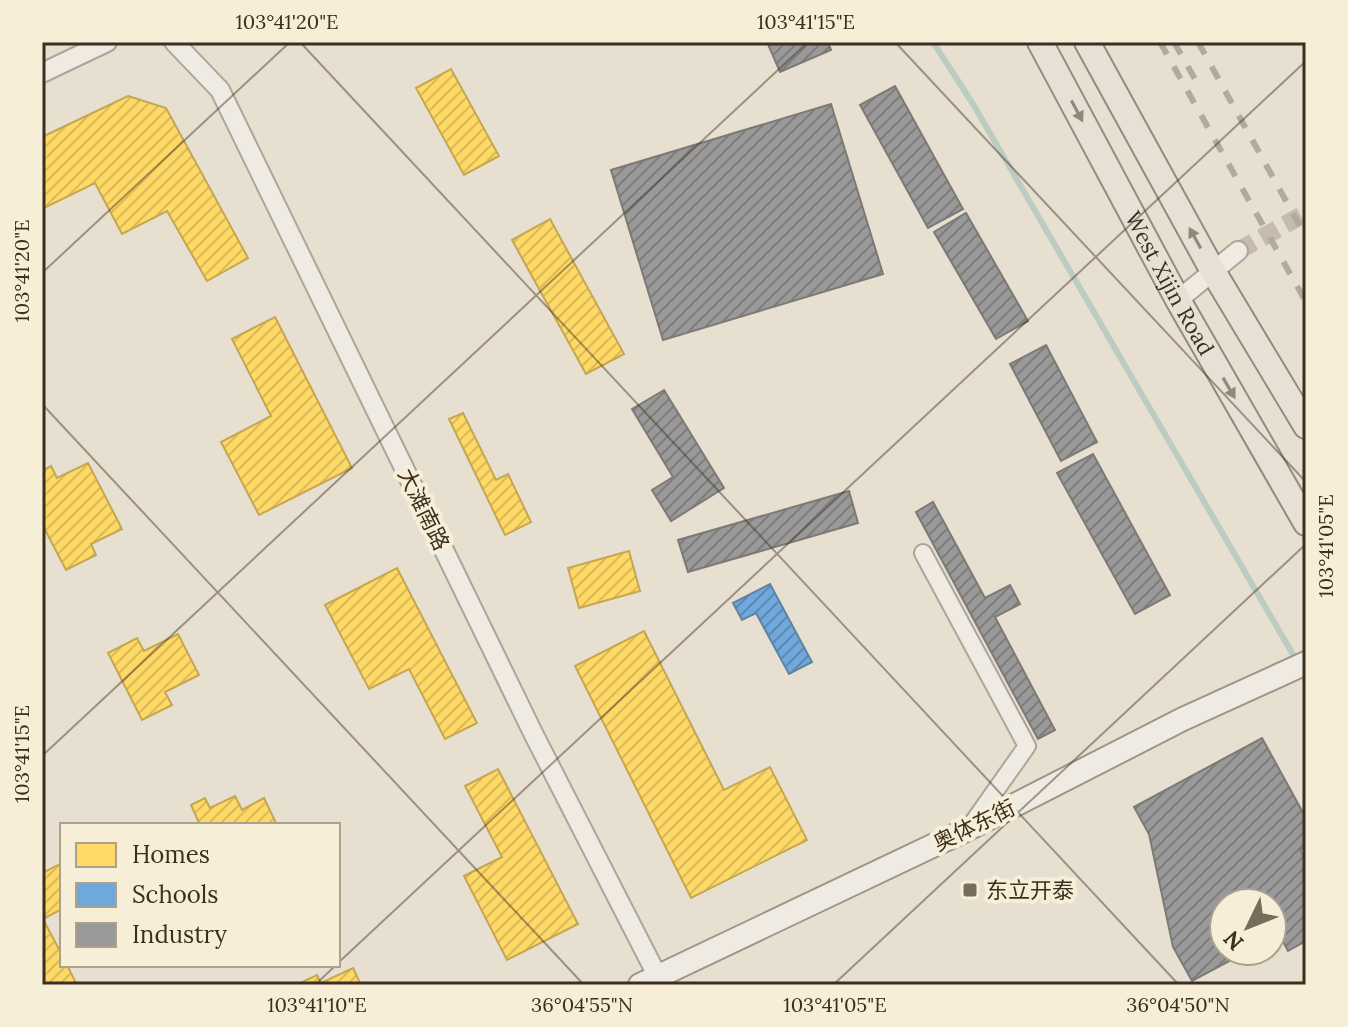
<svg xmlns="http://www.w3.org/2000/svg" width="1348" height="1027" font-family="Lora,'Noto Sans SC',serif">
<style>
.homes{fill:url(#homes-hatch);stroke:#c5a651;stroke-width:2}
.schools{fill:url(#schools-hatch);stroke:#6083a4;stroke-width:2}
.industry{fill:url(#industry-hatch);stroke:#7d7975;stroke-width:2}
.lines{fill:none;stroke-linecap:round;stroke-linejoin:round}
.stream{stroke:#bcccc2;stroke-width:6}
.tertiary-tunnel{stroke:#c5bcae;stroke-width:18;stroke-dasharray:18 9;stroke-linecap:butt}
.minor-casing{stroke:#ada599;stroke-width:20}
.tertiary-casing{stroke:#ada599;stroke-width:22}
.secondary-casing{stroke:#9c958a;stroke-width:26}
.primary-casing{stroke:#928b80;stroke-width:28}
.minor{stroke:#efebe3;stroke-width:16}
.tertiary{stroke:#efebe3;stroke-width:18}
.secondary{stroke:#efebe3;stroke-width:22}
.primary{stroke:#e6e1d4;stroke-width:24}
.rail{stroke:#afaaa2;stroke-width:6;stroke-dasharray:14 14;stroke-linecap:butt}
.oneway{fill:#92887a}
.ticks{fill:none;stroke:#3d2e20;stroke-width:2;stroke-opacity:0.45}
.poi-dot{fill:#786c5e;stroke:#f7eed8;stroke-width:3}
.labels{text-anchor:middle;stroke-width:8;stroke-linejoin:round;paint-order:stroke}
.street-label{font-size:22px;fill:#3d2e20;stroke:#f7eed8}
.poi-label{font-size:22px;fill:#3d2e20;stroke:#f7eed8;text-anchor:start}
.neatline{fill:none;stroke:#3d2e20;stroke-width:3}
.ticks-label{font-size:20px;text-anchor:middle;fill:#3d2e20}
</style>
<defs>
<pattern id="homes-hatch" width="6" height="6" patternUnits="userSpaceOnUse" patternTransform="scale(2)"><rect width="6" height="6" fill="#ffd966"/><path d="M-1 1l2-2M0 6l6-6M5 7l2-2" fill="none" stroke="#dbbb58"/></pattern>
<pattern id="schools-hatch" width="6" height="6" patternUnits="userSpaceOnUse" patternTransform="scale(2)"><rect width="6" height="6" fill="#6fa8dc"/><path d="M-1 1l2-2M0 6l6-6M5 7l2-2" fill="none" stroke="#5c89b2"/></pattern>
<pattern id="industry-hatch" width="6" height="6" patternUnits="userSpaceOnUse" patternTransform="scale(2)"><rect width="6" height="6" fill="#999"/><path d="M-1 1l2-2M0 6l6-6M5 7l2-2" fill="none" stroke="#7e7d7c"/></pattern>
</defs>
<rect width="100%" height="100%" fill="#e7e0d1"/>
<!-- homes -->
<path class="homes" d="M451,69l48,87 -35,19 -48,-87z
M128,96l38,12 82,150 -41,23 -40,-70 -45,23 -27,-51 -53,26v-72z
M550,219l74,135 -38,20 -74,-134z
M275,317l77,151 -93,47 -38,-73 50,-26 -39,-77z
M463,413l33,67 12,-6 23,48 -26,13 -56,-116z
M88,463l34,66 -31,15 5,11 -30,15 -24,-46v-53l9,-5 6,12z
M629,551l11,40 -61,17 -11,-40z
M397,568l80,155 -32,16 -36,-70 -40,20 -44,-84z
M644,631l80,159 46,-23 37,73 -116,58 -116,-232z
M178,634l21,41 -34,17 7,13 -30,15 -34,-67 29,-15 7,13z
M498,769l80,155 -71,36 -43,-84 38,-19 -37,-71z
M235,796l7,14 22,-12 13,27h-77l-9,-20 14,-7 5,10z
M62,863v46l-19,10 19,36v10h5l10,20h-35v-112z
M353,968l8,17h-65l21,-10 4,8z"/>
<!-- schools -->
<path class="schools" d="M770,584l42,78 -23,12 -33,-61 -14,7 -9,-17z"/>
<!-- industry -->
<path class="industry" d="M767,42h61l3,8 -51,22z
M895,86l68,123 -35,19 -68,-123z
M831,104l52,170 -220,66 -52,-170z
M966,213l62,108 -32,18 -62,-107z
M1046,345l51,97 -36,19 -51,-97z
M664,390l60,98 -53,33 -19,-31 21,-13 -41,-68z
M1093,454l77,141 -35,19 -78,-141z
M849,491l9,32 -170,49 -10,-32z
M933,502l52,96 25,-13 10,19 -25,13 60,113 -17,9 -122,-227z
M1262,738l44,80v29l-6,3 6,10v81l-18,10 -9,-17 -7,4v-35h-48v48h24l-56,30 -19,-34 -24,-113 -15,-27z"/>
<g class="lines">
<!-- stream -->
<path class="stream" d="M933,42l40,62 333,573"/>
<!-- tertiary-tunnel -->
<path class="tertiary-tunnel" d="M1238,251l68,-38"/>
<defs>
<path id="minor" d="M923,553l104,193 -58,82"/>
<path id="tertiary" d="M174,42l46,48 313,643 129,252
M42,73l65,-31
M1178,300l60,-49"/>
<path id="secondary" d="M640,985l328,-156 215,-110 123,-56"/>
<g id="primary">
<path id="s1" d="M1040,42l138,258 128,223"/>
<path d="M1087,42l127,231 92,153"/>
</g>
</defs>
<!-- minor casing -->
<use href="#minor" class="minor-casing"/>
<!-- tertiary casing -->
<use href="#tertiary" class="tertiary-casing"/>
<!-- secondary casing -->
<use href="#secondary" class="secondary-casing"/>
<!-- primary casing -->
<use href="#primary" class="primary-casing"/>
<!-- minor -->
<use href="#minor" class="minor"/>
<!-- tertiary -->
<use href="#tertiary" class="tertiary"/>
<!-- secondary -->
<use href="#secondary" class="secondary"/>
<!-- primary -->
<use href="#primary" class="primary"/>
<!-- rail -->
<path class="rail" d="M1160,42l146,260
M1174,42l22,39
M1198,42l108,195"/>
</g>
<!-- one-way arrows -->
<defs><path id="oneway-solid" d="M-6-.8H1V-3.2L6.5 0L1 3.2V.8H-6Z" transform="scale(2)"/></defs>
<g class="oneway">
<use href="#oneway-solid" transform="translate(1077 111) rotate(62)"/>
<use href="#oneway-solid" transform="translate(1195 238) rotate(-119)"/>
<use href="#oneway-solid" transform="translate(1229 388) rotate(60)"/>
</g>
<!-- ticks -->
<path class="ticks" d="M300,42l879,943M895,42l411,440M42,273l248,-231M42,404l542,581M42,756l766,-714M338,963l968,-902M315,985l21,-20M833,985l473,-441"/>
<!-- markers -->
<rect class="poi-dot" x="962" y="882" width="16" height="16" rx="4"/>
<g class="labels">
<!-- street labels -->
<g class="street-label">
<text dy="8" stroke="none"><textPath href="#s1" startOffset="274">West Xijin Road</textPath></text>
<text transform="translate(424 509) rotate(64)" y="8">大滩南路</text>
<text transform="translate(974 825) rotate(-26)" y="8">奥体东街</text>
</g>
<!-- poi labels -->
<g class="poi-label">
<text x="986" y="898">东立开泰</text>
</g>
</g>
<!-- border -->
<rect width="1348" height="1027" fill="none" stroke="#f7eed8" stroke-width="88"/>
<!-- legend -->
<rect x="60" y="823" width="280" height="144" fill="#f7eed8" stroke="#ada18e" stroke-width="2"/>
<rect x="76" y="843" width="40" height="24" fill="#ffd966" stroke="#ada18e" stroke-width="2"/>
<text x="132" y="863" font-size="24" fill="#3d2e20">Homes</text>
<rect x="76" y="883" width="40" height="24" fill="#6fa8dc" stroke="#ada18e" stroke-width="2"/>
<text x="132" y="903" font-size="24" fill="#3d2e20">Schools</text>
<rect x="76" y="923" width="40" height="24" fill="#999999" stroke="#ada18e" stroke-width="2"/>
<text x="132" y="943" font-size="24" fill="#3d2e20">Industry</text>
<!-- north arrow -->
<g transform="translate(1248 927) rotate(227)"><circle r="38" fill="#f7eed8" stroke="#ada18e" stroke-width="2"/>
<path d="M0-6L14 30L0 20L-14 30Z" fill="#786c5e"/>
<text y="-12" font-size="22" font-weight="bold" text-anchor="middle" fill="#3d2e20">N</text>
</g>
<rect x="44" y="44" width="1260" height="939" class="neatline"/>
<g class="ticks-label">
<text x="287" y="29">103°41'20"E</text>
<text x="806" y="29">103°41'15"E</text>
<text transform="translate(22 271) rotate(-90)" y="7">103°41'20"E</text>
<text transform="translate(1326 546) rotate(-90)" y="7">103°41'05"E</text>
<text transform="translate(22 754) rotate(-90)" y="7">103°41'15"E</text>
<text x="317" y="1012">103°41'10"E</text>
<text x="582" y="1012">36°04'55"N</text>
<text x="835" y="1012">103°41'05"E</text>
<text x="1178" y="1012">36°04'50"N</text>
</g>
</svg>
